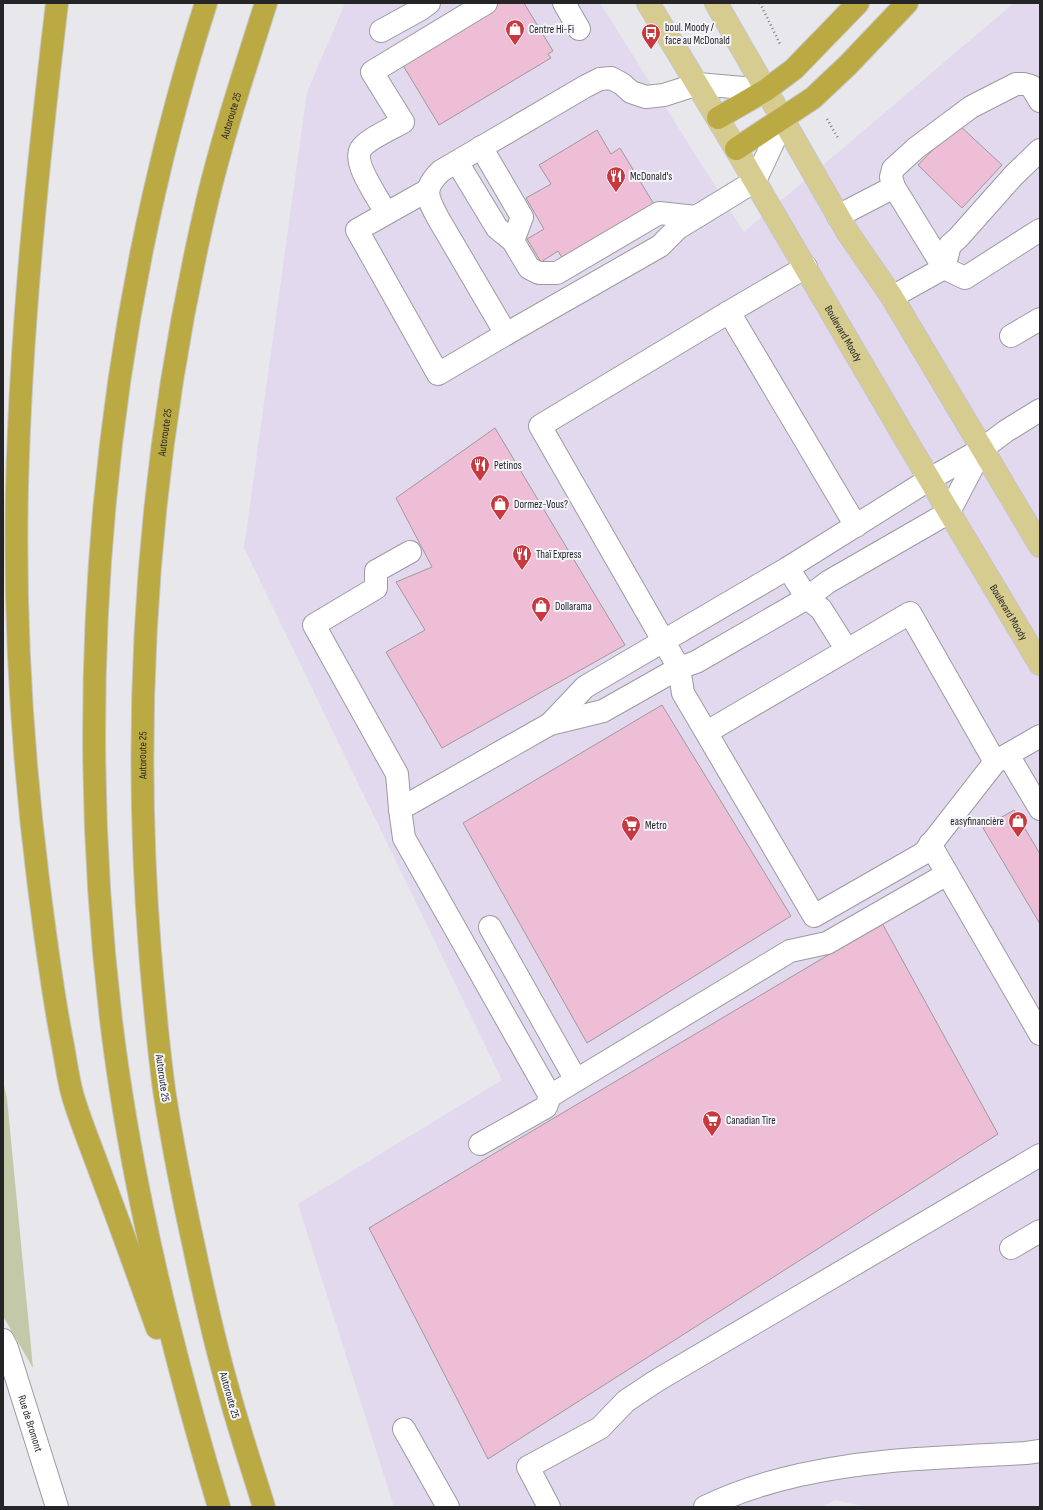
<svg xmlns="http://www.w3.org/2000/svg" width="1043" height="1510" font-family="'Sofia Sans Condensed',sans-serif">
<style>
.commercial{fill:#e3d9ee}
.green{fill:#c3c8a8}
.building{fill:#edbed6;stroke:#9f999c}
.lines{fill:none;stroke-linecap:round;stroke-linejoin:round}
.minor-casing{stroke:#9b9aa0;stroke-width:24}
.major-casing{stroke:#c6c6c7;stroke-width:24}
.highway-casing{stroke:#c6c6c7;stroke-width:24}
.path{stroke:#7e7e82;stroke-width:2.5;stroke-dasharray:1 3;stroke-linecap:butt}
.minor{stroke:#fff;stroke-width:22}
.major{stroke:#d6cc8f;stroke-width:22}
.highway{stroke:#ba4;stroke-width:22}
.labels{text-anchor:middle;stroke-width:4;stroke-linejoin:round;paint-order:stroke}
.poi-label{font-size:11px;fill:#252527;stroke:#f4f4fa;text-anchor:start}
.street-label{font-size:11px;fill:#252527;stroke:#f4f4fa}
</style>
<rect width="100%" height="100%" fill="#e7e7ec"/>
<!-- commercial -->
<path class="commercial" d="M345,3h255l144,229 270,-229h26v1504h-174l-31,-7 -13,7h-428l-96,-303 204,-124 -258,-532 63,-456z"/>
<!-- green -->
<path class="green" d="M3,1081l4,18 26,269 -30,-52z"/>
<!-- building -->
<path class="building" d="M499,3h25l29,48 -5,3 3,4 -112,67 -38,-63z
M958,124l44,41 -40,43 -44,-43z
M597,130l14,24 9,-6 35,58 -91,55 -6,-10 -17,11 -14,-23 17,-10 -18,-31 25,-14 -12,-19z
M495,428l130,217 -183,103 -56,-96 39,-22 -29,-48 36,-15 -36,-69z
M662,705l129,211 -204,127 -124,-220z
M1014,810l26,44v70l-57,-96z
M882,923l116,211 -510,325 -119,-231z"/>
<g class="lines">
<defs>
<g id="minor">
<path d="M564,3l15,26"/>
<path d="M381,31l40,-22 8,-6"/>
<path d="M766,90l-68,-6 -34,11 -18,2 -15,-5 -9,-8 -11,-6 -11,1 -14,7 -145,85c-19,18 -14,26 -3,47l68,116 154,-88 18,-18 77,-47 29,-62"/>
<path d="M1040,101l-9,-15 -7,-2h-8l-45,23 -55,41 -23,21 -2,8 3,10 50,81 21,10 75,-48"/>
<path d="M481,147l41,70 -9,24"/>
<path d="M457,162l40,66 16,13 16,27 10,5h18l102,-60 37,4"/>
<path d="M428,190l-71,40 81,144 68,-40"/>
<path d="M386,213c-7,-14 -34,-50 -25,-64 5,-9 32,-21 42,-27l-31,-50 114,-69"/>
<path d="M838,216l56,-29"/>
<path d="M806,267l-77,45 127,214"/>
<path d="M892,297l52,-29 6,-23 8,-7 56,-63 26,-25"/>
<path d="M729,312l-189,114 139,242 4,25 131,223 110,-63 71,-91 45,-26"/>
<path d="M1011,336l29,-17"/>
<path d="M410,552l-34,19v17l-62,37 83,149 3,35 4,29 146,258 240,-145 37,-8 120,-69"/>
<path d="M847,650l63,-37 85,149"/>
<path d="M550,724l35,-37 203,-119 142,-89 52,-30 24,-18 34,-21"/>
<path d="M707,732l140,-82 -26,-41 -14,-11 -19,-30"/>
<path d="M1008,755l32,54"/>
<path d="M400,809l150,-85 53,-13 76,-43 17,-6 111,-64 21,-16 106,-61 15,-9 33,-63"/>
<path d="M930,844l110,190"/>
<path d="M490,927l86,153"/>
<path d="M480,1144l66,-37 4,-11"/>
<path d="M1011,1248l29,-17"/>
<path id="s1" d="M3,1340l4,8 50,159"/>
<path d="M404,1429l44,78"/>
<path d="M549,1507l-21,-40 72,-39 26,-27 30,-20 384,-226"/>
<path d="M705,1507c99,-48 214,-48 321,-54l14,-2"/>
</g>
<g id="major">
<path id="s2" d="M648,3l88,146 173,296 131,219"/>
<path d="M716,3l132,230 44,64 148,249"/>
</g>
<g id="highway">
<path d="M57,3c-19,161 -36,323 -40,485 -3,130 5,262 21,391 7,56 14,112 25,167 3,16 5,32 9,47 7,25 18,51 27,76 20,53 39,106 58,159"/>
<path d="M206,3c-104,326 -135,677 -95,1017 20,165 60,328 108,487"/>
<path d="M718,118l48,-28 28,-21 64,-66"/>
<path d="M736,149l77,-51 35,-33 59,-62"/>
<path id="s3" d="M264,1507c-12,-39 -25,-78 -36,-118 -13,-46 -24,-94 -34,-142 -11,-50 -21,-100 -29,-151 -7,-48 -11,-97 -15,-145 -20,-254 -1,-501 57,-749 16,-67 38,-133 59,-199"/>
</g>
</defs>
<!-- minor casing -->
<use href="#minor" class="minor-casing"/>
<!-- major casing -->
<use href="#major" class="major-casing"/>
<!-- highway casing -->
<use href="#highway" class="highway-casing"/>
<!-- path -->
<path class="path" d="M760,3l21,43
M827,119l11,19"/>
<!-- minor -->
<use href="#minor" class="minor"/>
<!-- major -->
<use href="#major" class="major"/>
<!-- highway -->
<use href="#highway" class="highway"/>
</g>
<!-- icons -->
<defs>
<symbol id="shop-pin" viewBox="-11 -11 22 30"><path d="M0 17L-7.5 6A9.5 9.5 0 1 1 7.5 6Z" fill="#c7383f" stroke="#f4f4fa"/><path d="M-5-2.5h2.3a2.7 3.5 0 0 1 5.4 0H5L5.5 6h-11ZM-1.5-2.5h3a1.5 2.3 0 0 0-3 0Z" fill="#fff"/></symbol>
<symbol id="bus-pin" viewBox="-11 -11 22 30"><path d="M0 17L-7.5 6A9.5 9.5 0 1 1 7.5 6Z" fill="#c7383f" stroke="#f4f4fa"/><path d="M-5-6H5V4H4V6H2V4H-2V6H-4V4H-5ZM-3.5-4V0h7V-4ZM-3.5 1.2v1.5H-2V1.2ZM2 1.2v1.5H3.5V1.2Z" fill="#fff"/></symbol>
<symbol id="restaurant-pin" viewBox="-11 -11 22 30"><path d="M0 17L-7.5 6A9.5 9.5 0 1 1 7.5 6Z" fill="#c7383f" stroke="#f4f4fa"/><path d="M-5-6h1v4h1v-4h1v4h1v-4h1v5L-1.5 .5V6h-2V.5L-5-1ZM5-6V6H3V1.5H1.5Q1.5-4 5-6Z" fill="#fff"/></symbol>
<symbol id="supermarket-pin" viewBox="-11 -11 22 30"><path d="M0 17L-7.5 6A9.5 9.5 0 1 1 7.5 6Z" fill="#c7383f" stroke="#f4f4fa"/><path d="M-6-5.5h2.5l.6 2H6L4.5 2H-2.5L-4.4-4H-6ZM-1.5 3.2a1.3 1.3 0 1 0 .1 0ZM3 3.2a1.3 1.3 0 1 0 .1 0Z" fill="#fff"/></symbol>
</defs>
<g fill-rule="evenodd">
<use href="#shop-pin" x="504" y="18" width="22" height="30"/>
<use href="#bus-pin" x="640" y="22" width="22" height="30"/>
<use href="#restaurant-pin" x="605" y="165" width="22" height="30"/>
<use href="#restaurant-pin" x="469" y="454" width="22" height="30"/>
<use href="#shop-pin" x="489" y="493" width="22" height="30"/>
<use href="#restaurant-pin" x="511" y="543" width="22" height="30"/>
<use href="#shop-pin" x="530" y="595" width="22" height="30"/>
<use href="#shop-pin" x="1007" y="810" width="22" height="30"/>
<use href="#supermarket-pin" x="620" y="814" width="22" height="30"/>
<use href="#supermarket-pin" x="701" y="1109" width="22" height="30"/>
</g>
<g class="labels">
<!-- poi labels -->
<g class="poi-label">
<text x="665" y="31">boul. Moody /<tspan x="665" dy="13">face au McDonald</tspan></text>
<text x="529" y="33">Centre Hi-Fi</text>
<text x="630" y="180">McDonald's</text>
<text x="494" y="469">Petinos</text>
<text x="514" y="508">Dormez-Vous?</text>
<text x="536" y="558">Thaï Express</text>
<text x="555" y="610">Dollarama</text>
<text x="1004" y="825" text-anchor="end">easyfinancière</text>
<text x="645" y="829">Metro</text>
<text x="726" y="1124">Canadian Tire</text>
</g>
<!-- street labels -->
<g class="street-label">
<text dy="4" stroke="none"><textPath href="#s3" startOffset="1413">Autoroute 25</textPath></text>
<text dy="4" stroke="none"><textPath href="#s2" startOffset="384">Boulevard Moody</textPath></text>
<text dy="4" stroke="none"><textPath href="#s3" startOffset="1089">Autoroute 25</textPath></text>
<text dy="4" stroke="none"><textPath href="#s2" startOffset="708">Boulevard Moody</textPath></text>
<text dy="4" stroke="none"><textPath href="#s3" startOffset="765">Autoroute 25</textPath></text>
<text transform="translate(163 1078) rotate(82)" y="4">Autoroute 25</text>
<text transform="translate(230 1395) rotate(74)" y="4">Autoroute 25</text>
<text dy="4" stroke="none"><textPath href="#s1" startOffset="88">Rue de Bromont</textPath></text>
</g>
</g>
<!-- border -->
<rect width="1043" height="1510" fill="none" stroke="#252527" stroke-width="8"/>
</svg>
